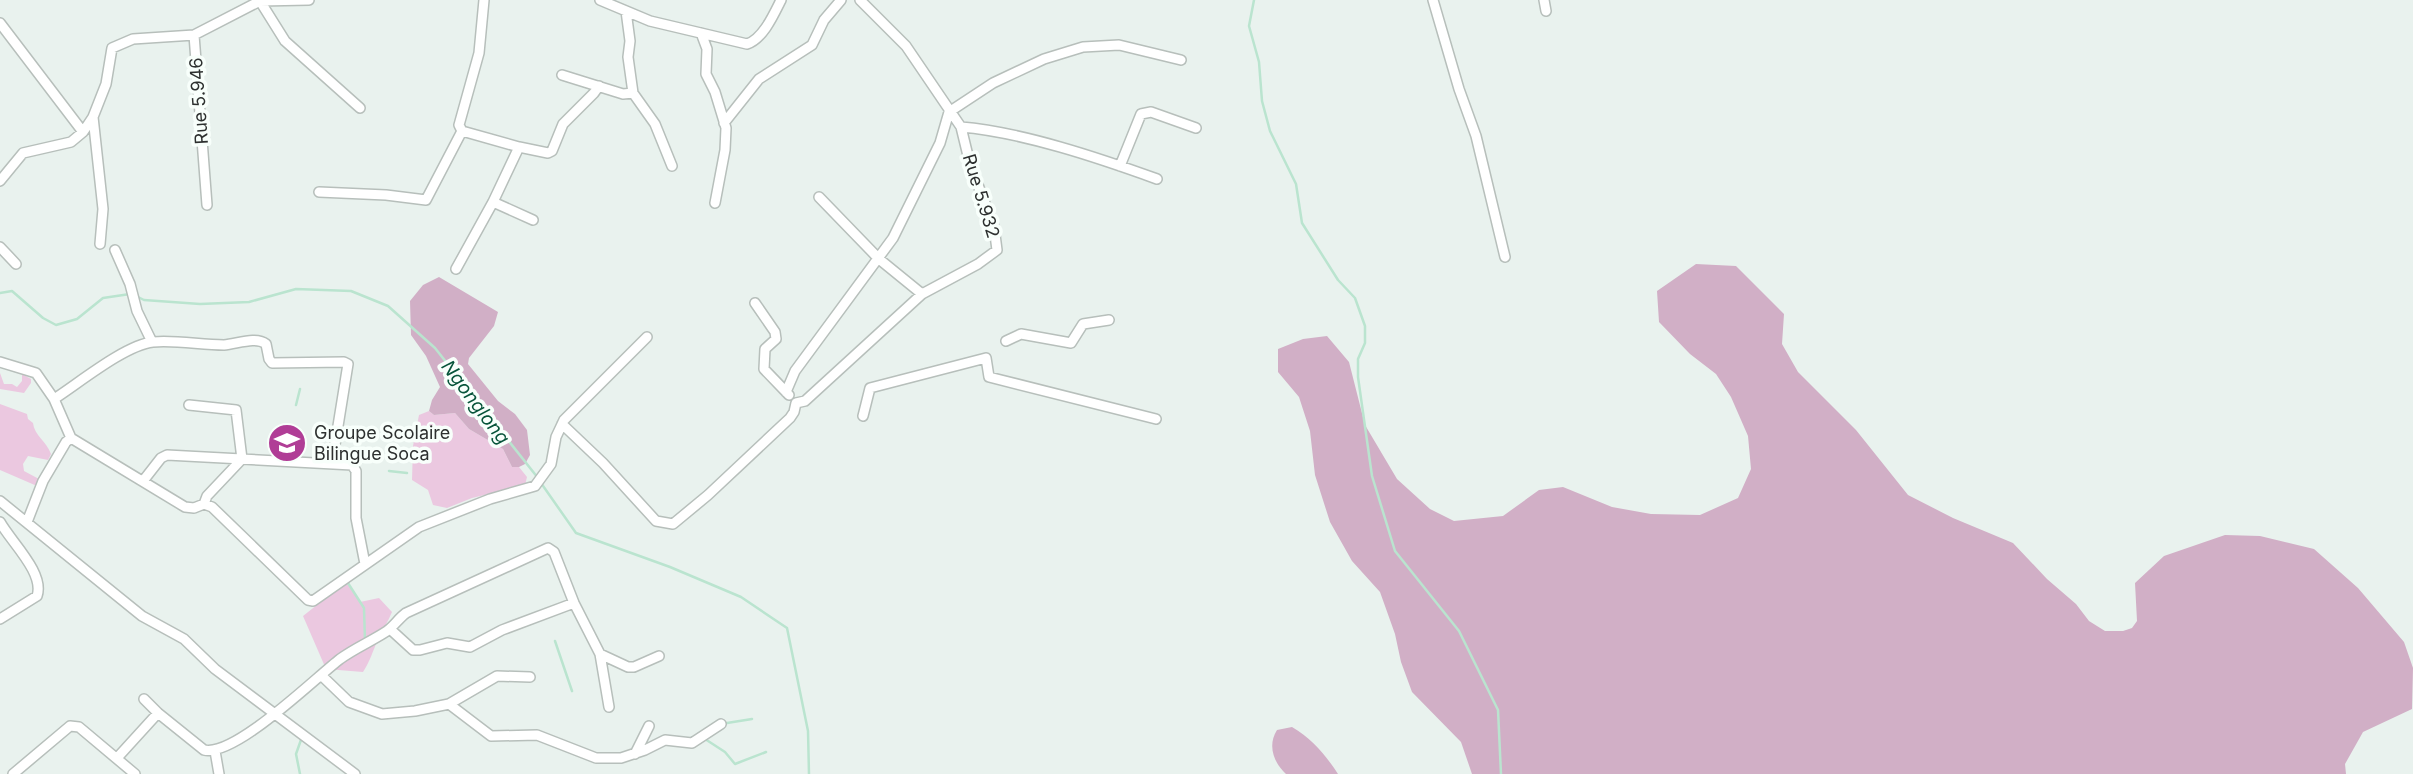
<svg xmlns="http://www.w3.org/2000/svg" width="2413" height="774" font-family="Inter,sans-serif">
<style>
.green{fill:#ebc8e0}
.forest{fill:#d1afc6}
.lines{fill:none;stroke-linecap:round;stroke-linejoin:round}
.stream{stroke:#bae4cf;stroke-width:2.5}
.street-casing{stroke:#b7bfbb;stroke-width:12}
.street{stroke:#fff;stroke-width:9}
.labels{text-anchor:middle;stroke-width:7;stroke-linejoin:round;paint-order:stroke}
.street-label{font-size:18px;fill:#2d302f;stroke:#f8fffb}
.poi-label{font-size:18px;fill:#2d302f;stroke:#f8fffb;text-anchor:start}
.water-label{font-size:19px;font-style:italic;fill:#07543a;stroke:#f8fffb}
</style>
<rect width="100%" height="100%" fill="#e9f2ee"/>
<!-- green -->
<path class="green" d="M0,373l4,11h8l5,3 5,-6v-7l9,5v4l-7,10 -24,-4z
M0,404l27,10 1,5 5,4c1,12 14,19 18,31l-3,6 -20,-4 -5,8 1,7 15,8 -2,7 -37,-16z
M429,411l5,4 21,-2 14,16 34,20 9,18h7l8,10 -2,8 -53,13 -25,10 -14,-3 -5,-15 -16,-10 1,-34 6,-31z
M346,582l14,20 19,-4 13,14c-4,10 -10,18 -14,27 -5,12 -8,22 -15,33l-37,-3 -23,-53z"/>
<!-- forest -->
<path class="forest" d="M1696,264l40,2 48,48 -2,30 16,28 58,58 52,65 45,23 60,25 34,36 29,25 13,17 16,10h18l9,-3 5,-7 -2,-38 29,-27 61,-21 35,1 54,13 44,39 46,54 9,26 -1,41 -49,23 -18,32 1,10h-874l-11,-32 -49,-50 -11,-30 -6,-28 -15,-42 -28,-31 -22,-39 -15,-47 -5,-44 -11,-34 -21,-25v-23l25,-10 24,-3 22,26 16,63 32,54 33,30 24,12 49,-5 36,-26 24,-3 49,20 39,7 49,1 38,-17 13,-29 -3,-33 -17,-39 -15,-23 -26,-20 -31,-32 -2,-31z
M439,277l59,35 -4,14 -25,32 -1,6 30,37 17,13 12,16 3,25 -5,9 -6,3h-7l-9,-18 -34,-20 -14,-16 -21,2 -5,-4 3,-11 8,-13 -14,-31 -15,-21 -1,-34 13,-16z
M1292,727c20,12 33,27 46,47h-52c-12,-11 -19,-28 -9,-44z"/>
<g class="lines">
<!-- stream -->
<path class="stream" d="M1254,0l-5,26 10,36 3,39 8,30 26,53 6,39 36,57 17,18 10,28v17l-7,16v18l14,99 23,75 64,80 39,79 3,64
M0,293l12,-2 31,27 13,7 21,-6 26,-21 27,-4
M136,296l8,4 56,4 49,-2 47,-13 55,2 37,15 47,42 103,130
M296,405l4,-16
M389,471l18,2
M541,483l35,50 94,34 71,30 46,31 21,103 1,43
M346,580l18,28 1,33
M555,641l17,50
M727,723l25,-4
M705,739l20,13 10,12 31,-12
M300,774l-4,-20 6,-17"/>
<defs>
<path id="street" d="M600,0l50,21 97,23c16,-5 27,-30 34,-44
M1433,0l26,89 17,47 29,121
M1544,0l2,11
M260,1l25,40 75,67
M626,11l4,30 -2,16 5,36 22,31 17,42
M0,23l83,109
M701,33l6,16 -1,25 9,18 11,36 -1,22 -10,53
M562,75l61,19 10,-1
M93,117l10,92 -3,35
M724,123l35,-44 53,-34 12,-25 17,-20
M961,127c61,5 138,31 196,52
M519,147l29,6 4,-2 11,-27 31,-31 5,-7
M1120,166l21,-52 10,-2 45,16
M0,181l23,-28 48,-11 12,-10 10,-15 13,-33 6,-36 21,-9 61,-4
M319,192l67,3 40,5 36,-69
M819,197l60,62 43,35
M493,202l40,18
M207,205l-13,-170 66,-34 49,-1
M0,247l16,17
M115,250l15,34 7,27 15,31
M456,269l37,-67 26,-55 -57,-16 -3,-6 20,-72 5,-53
M755,303l20,29 1,7 -11,10 -1,20 25,26
M1006,341l15,-7 50,9 12,-19 26,-4
M0,362l36,11 18,26 17,39 114,69 9,1 10,-4 8,3 96,93 5,1 106,-74 71,-28 45,-13 16,-22 5,-27 8,-17 83,-83
M786,392l9,-21 98,-133 47,-95 9,-31 44,-29 51,-24 39,-12 36,-2 62,15
M54,399c25,-16 71,-54 99,-57 24,-2 48,3 71,3 13,-1 32,-9 42,-1l3,15 3,4 72,-1 4,2 -16,99
M189,405l47,5 6,49
M863,416l7,-28 116,-30 3,19 167,42
M562,424l41,39 53,58 17,3 35,-29 82,-77 4,-6 2,-9 9,-2 117,-107 56,-30 19,-14 -3,-23 -24,-63 -9,-37 -55,-81 -46,-46
M143,481l18,-23 6,-3 185,10 4,6v47l9,46
M0,501l142,115 42,23 31,30 140,105
M204,504l3,-8 35,-37
M0,522c11,20 45,51 37,74l-37,23
M27,522l16,-41 23,-39 5,-4
M390,629l23,21h7l27,-7 23,4 32,-17 72,-27
M600,654l9,53
M321,675l28,27 33,12 33,-3 34,-7 48,-28 33,1
M144,699l14,14 46,37c31,7 110,-71 136,-91 15,-11 32,-18 47,-28 7,-5 12,-13 19,-18l142,-65 6,4 20,51 26,51 28,13h6l25,-11
M449,704l42,32 46,-1 59,23h25l24,-8 20,-10 27,3 29,-19
M215,751l4,23
M635,754l14,-28
M117,758l41,-45
M13,774l57,-48 9,1 56,47"/>
</defs>
<!-- street casing -->
<use href="#street" class="street-casing"/>
<!-- street -->
<use href="#street" class="street"/>
</g>
<!-- icons -->
<defs>
<symbol id="school-disc" viewBox="-11 -11 22 22"><circle r="9.5" fill="#b03d96" stroke="#f8fffb"/><path d="M0-5L7-2L0 1L-7-2ZM-4 1L0 2.5L4 1V4Q0 6-4 4Z" fill="#fff"/></symbol>
</defs>
<g fill-rule="evenodd">
<use href="#school-disc" x="265" y="421" width="44" height="44"/>
</g>
<g class="labels">
<!-- street labels -->
<g class="street-label">
<text transform="translate(199 101) rotate(-94)" y="6">Rue 5.946</text>
<text transform="translate(981 196) rotate(73)" y="6">Rue 5.932</text>
</g>
<!-- poi labels -->
<g class="poi-label">
<text x="314" y="439">Groupe Scolaire<tspan x="314" dy="21">Bilingue Soca</tspan></text>
</g>
<!-- water labels -->
<g class="water-label">
<text transform="translate(476 402) rotate(53)" y="7">Ngonglong</text>
</g>
</g>
</svg>
